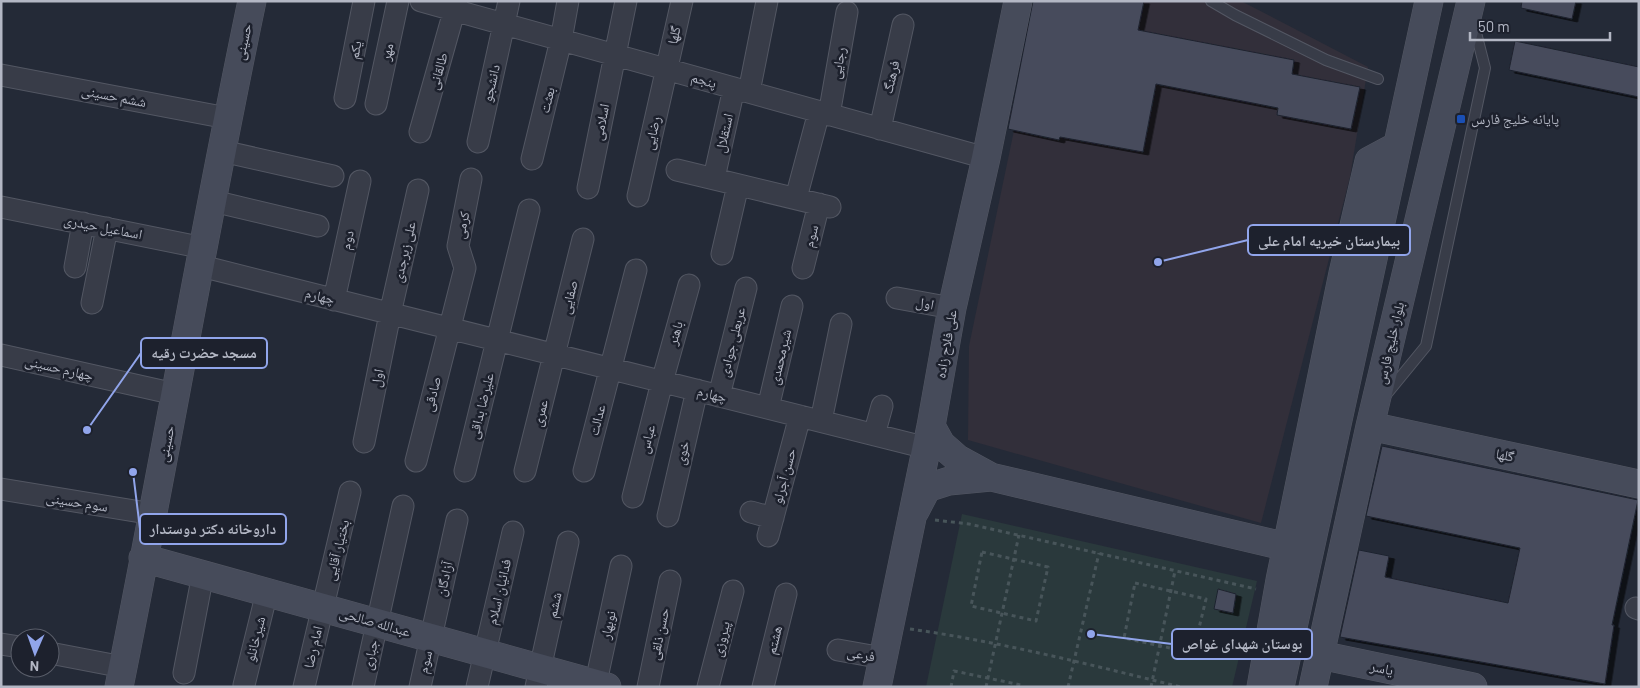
<svg xmlns="http://www.w3.org/2000/svg" width="1640" height="688" font-family="Barlow,'Noto Naskh Arabic',sans-serif">
<style>
.medical{fill:#322f3a}
.green{fill:#2a393c}
.building{fill:#464c5c;stroke:#1f232f;filter:url(#shadow)}
.lines{fill:none;stroke-linecap:round;stroke-linejoin:round}
.lane-casing{stroke:#535763;stroke-width:12}
.street-casing{stroke:#535763;stroke-width:23}
.secondary-casing{stroke:#535763;stroke-width:29}
.path{stroke:#48555a;stroke-width:3;stroke-dasharray:4 4;stroke-linecap:butt}
.lane{stroke:#383c48;stroke-width:10}
.street{stroke:#383c48;stroke-width:21}
.secondary{stroke:#464b5a;stroke-width:28}
.transit-dot{fill:#1a4fb4;stroke:#1d212d;stroke-width:2}
.labels{text-anchor:middle;stroke-width:5;stroke-linejoin:round;paint-order:stroke}
.street-label{font-size:14px;fill:#b3b7c4;stroke:#1d212d}
.poi-label{font-size:14px;fill:#b3b7c4;stroke:#1d212d;text-anchor:start}
.leader{fill:none;stroke:#91a5eb;stroke-width:2}
.callout-dot{fill:#91a5eb;stroke:#1d212d;stroke-width:2}
.callout{fill:#1d212d;stroke:#91a5eb;stroke-width:2}
.callout-label{font-size:15px;text-anchor:middle;font-weight:bold;fill:#b3b7c4}
</style>
<defs>
<filter id="shadow"><feDropShadow dx="5.5" dy="3" stdDeviation="0" flood-color="#0009"/></filter>
</defs>
<rect width="100%" height="100%" fill="#242a37"/>
<!-- medical -->
<path class="medical" d="M1041,1h200l127,66 -18,110 -89,346 -293,-83 1,-94z"/>
<!-- green -->
<path class="green" d="M962,514l295,67 -25,106h-306z"/>
<!-- building -->
<path class="building" d="M1033,1h111l-6,29 156,30 -2,14 68,13 -9,42 -74,-14 1,-7 -122,-24 -13,68 -83,-15 -1,3 -51,-11z
M1522,1h54l-4,18 -51,-11z
M1515,41l124,26v30l-130,-27z
M1382,446l256,54 -26,125h2l-9,59 -265,-47 19,-87 30,6 -4,21 123,26 12,-55 -154,-32z
M1218,589l18,5 -3,19 -19,-4z"/>
<g class="lines">
<defs>
<path id="lane" d="M1211,1l24,14 91,45 52,19
M1385,396l41,-50 59,-278 -11,-43"/>
<path id="street" d="M421,1l565,157
M1,75l226,43
M749,92l18,-91
M345,98l19,-97
M376,104l22,-103
M829,115l18,-103
M880,129l23,-104
M420,132l37,-131
M478,142l31,-141
M222,151l111,25
M532,159l29,-119 7,-39
M677,170l153,37
M714,178l20,-90
M588,188l38,-187
M638,196l44,-195
M796,198l23,-86
M213,201l105,25
M1,207l203,41
M722,254l16,-69
M201,266l726,182
M75,267l8,-44
M803,268l16,-64
M897,298l55,10
M334,300l26,-119
M92,303l15,-75
M1,355l174,39
M719,396l27,-108
M768,408l24,-102
M821,421l20,-97
M874,435l8,-29
M364,442l26,-128 28,-124
M416,461l49,-193 -7,-22 13,-67
M465,471l64,-261
M525,471l58,-232
M584,471l52,-201
M1,489l152,25
M633,497l29,-115 27,-97
M751,512l22,6
M668,516l29,-126
M768,536l32,-120
M1636,608l3,1
M1,644l19,3
M838,650l45,8
M50,653l73,14
M184,673l19,-99
M244,685l23,-93
M304,687l46,-195
M363,687l40,-181
M420,687l37,-167
M477,687l36,-155
M536,687l32,-145
M595,687l26,-121
M648,687l22,-106
M708,687l25,-96
M763,687l23,-93"/>
<path id="secondary" d="M931,426l10,18 17,15 33,18 296,70
M1370,426l269,58
M915,511l12,-23 22,-7 42,-4
M143,558l464,129
M1320,655l153,32
M119,687c46,-228 85,-458 133,-686
M877,687l54,-261 21,-118 34,-150 32,-157
M1261,687l19,-107 63,-307 26,-112 28,-15
M1280,687l149,-686
M1313,687l57,-261 101,-425"/>
</defs>
<!-- lane casing -->
<use href="#lane" class="lane-casing"/>
<!-- street casing -->
<use href="#street" class="street-casing"/>
<!-- secondary casing -->
<use href="#secondary" class="secondary-casing"/>
<!-- path -->
<path class="path" d="M935,520l34,4 287,65
M982,552l66,15 -12,54 -65,-15z
M1135,583l71,16 -13,54 -69,-15z
M910,629c92,13 181,36 271,58
M951,687l3,-16 67,14v2
M986,687l33,-152
M1068,687l31,-134
M1151,687l24,-116"/>
<!-- lane -->
<use href="#lane" class="lane"/>
<!-- street -->
<use href="#street" class="street"/>
<!-- secondary -->
<use href="#secondary" class="secondary"/>
</g>
<!-- markers -->
<rect class="transit-dot" x="1456" y="114" width="10" height="10" rx="2.5"/>
<g class="labels">
<!-- street labels -->
<g class="street-label">
<text transform="translate(674 35) rotate(-77)" y="5">گلها</text>
<text transform="translate(243 42) rotate(-78)" y="5">حسینی</text>
<text transform="translate(355 50) rotate(-79)" y="5">یکم</text>
<text transform="translate(387 52) rotate(-78)" y="5">مهر</text>
<text transform="translate(838 63) rotate(-80)" y="5">رجایی</text>
<text transform="translate(438 71) rotate(-74)" y="5">طالقانی</text>
<text transform="translate(891 77) rotate(-77)" y="5">فرهنگ</text>
<text transform="translate(704 80) rotate(16)" y="5">پنجم</text>
<text transform="translate(491 83) rotate(-77)" y="5">دانشجو</text>
<text transform="translate(114 96) rotate(11)" y="5">ششم حسینی</text>
<text transform="translate(547 100) rotate(-76)" y="5">بعثت</text>
<text transform="translate(601 122) rotate(-79)" y="5">اسلامی</text>
<text transform="translate(652 133) rotate(-77)" y="5">رضایی</text>
<text transform="translate(724 133) rotate(-77)" y="5">استقلال</text>
<text transform="translate(462 225) rotate(-79)" y="5">کرمی</text>
<text transform="translate(103 227) rotate(11)" y="5">اسماعیل حیدری</text>
<text transform="translate(811 236) rotate(-76)" y="5">سوم</text>
<text transform="translate(347 240) rotate(-78)" y="5">دوم</text>
<text transform="translate(404 252) rotate(-77)" y="5">علی زبرجدی</text>
<text transform="translate(320 296) rotate(14)" y="5">چهارم</text>
<text transform="translate(569 297) rotate(-76)" y="5">صفایی</text>
<text transform="translate(925 303) rotate(11)" y="5">اول</text>
<text transform="translate(675 333) rotate(-74)" y="5">باهنر</text>
<text transform="translate(732 342) rotate(-76)" y="5">عربعلی جوادی</text>
<text transform="translate(1390 343) rotate(-77)" y="5">بلوار خلیج فارس</text>
<text transform="translate(946 344) rotate(-80)" y="5">علی فلاح زاده</text>
<text transform="translate(780 357) rotate(-77)" y="5">شیرمحمدی</text>
<text transform="translate(59 368) rotate(13)" y="5">چهارم حسینی</text>
<text transform="translate(377 378) rotate(-79)" y="5">اول</text>
<text transform="translate(432 394) rotate(-76)" y="5">صادقی</text>
<text transform="translate(712 394) rotate(14)" y="5">چهارم</text>
<text transform="translate(481 406) rotate(-76)" y="5">علیرضا بداقی</text>
<text transform="translate(540 413) rotate(-76)" y="5">عمری</text>
<text transform="translate(597 420) rotate(-76)" y="5">عدالت</text>
<text transform="translate(647 439) rotate(-76)" y="5">عباس</text>
<text transform="translate(166 444) rotate(-79)" y="5">حسینی</text>
<text transform="translate(682 453) rotate(-77)" y="5">خوی</text>
<text transform="translate(1505 455) rotate(12)" y="5">گلها</text>
<text transform="translate(784 476) rotate(-75)" y="5">حسن آجرلو</text>
<text transform="translate(77 502) rotate(9)" y="5">سوم حسینی</text>
<text transform="translate(337 550) rotate(-76)" y="5">بختیار آقایی</text>
<text transform="translate(444 579) rotate(-77)" y="5">آزادگان</text>
<text transform="translate(499 592) rotate(-77)" y="5">فدائیان اسلام</text>
<text transform="translate(554 605) rotate(-78)" y="5">ششم</text>
<text transform="translate(375 622) rotate(16)" y="5">عبدالله صالحی</text>
<text transform="translate(608 625) rotate(-78)" y="5">نوبهار</text>
<text transform="translate(659 634) rotate(-78)" y="5">حسن ذلقی</text>
<text transform="translate(255 639) rotate(-76)" y="5">شیرخانلو</text>
<text transform="translate(721 639) rotate(-76)" y="5">پیروزی</text>
<text transform="translate(774 640) rotate(-76)" y="5">هشتم</text>
<text transform="translate(313 647) rotate(-77)" y="5">امام رضا</text>
<text transform="translate(861 654) rotate(11)" y="5">فرعی</text>
<text transform="translate(370 655) rotate(-78)" y="5">جباری</text>
<text transform="translate(425 662) rotate(-77)" y="5">سوم</text>
<text transform="translate(1382 668) rotate(12)" y="5">یاسر</text>
</g>
<!-- poi labels -->
<g class="poi-label">
<text x="1471" y="124">پایانه خلیج فارس</text>
</g>
</g>
<!-- callouts -->
<path class="leader" d="M1158 262L1248 240M87 430L141 353M133 472L140 529M1091 634L1172 644"/>
<g class="callout-dot">
<circle cx="1158" cy="262" r="5"/>
<circle cx="87" cy="430" r="5"/>
<circle cx="133" cy="472" r="5"/>
<circle cx="1091" cy="634" r="5"/>
</g>
<g class="callout">
<rect x="1248" y="225" width="162" height="30" rx="5"/>
<rect x="141" y="338" width="126" height="30" rx="5"/>
<rect x="140" y="514" width="146" height="30" rx="5"/>
<rect x="1172" y="629" width="140" height="30" rx="5"/>
</g>
<g class="callout-label">
<text x="1329" y="246">بیمارستان خیریه امام علی</text>
<text x="204" y="358">مسجد حضرت رقیه</text>
<text x="213" y="534">داروخانه دکتر دوستدار</text>
<text x="1242" y="649">بوستان شهدای غواص</text>
</g>
<!-- border -->
<rect width="1640" height="688" fill="none" stroke="#b3b7c4" stroke-width="5"/>
<!-- north arrow -->
<g transform="translate(35 653) rotate(182)"><circle r="24" fill="#1d212d" stroke="#595d69"/>
<path d="M0-4L9 19L0 12L-9 19Z" fill="#91a5eb"/>
<text y="-8" font-size="14" font-weight="bold" text-anchor="middle" fill="#b3b7c4">N</text>
</g>
<!-- scale -->
<path d="M1470 32v8h140v-8" fill="none" stroke="#b3b7c4" stroke-width="2.5"/>
<text x="1478" y="32" font-size="15" fill="#b3b7c4" stroke="#1d212d" stroke-width="4" paint-order="stroke">50 m</text>
</svg>
